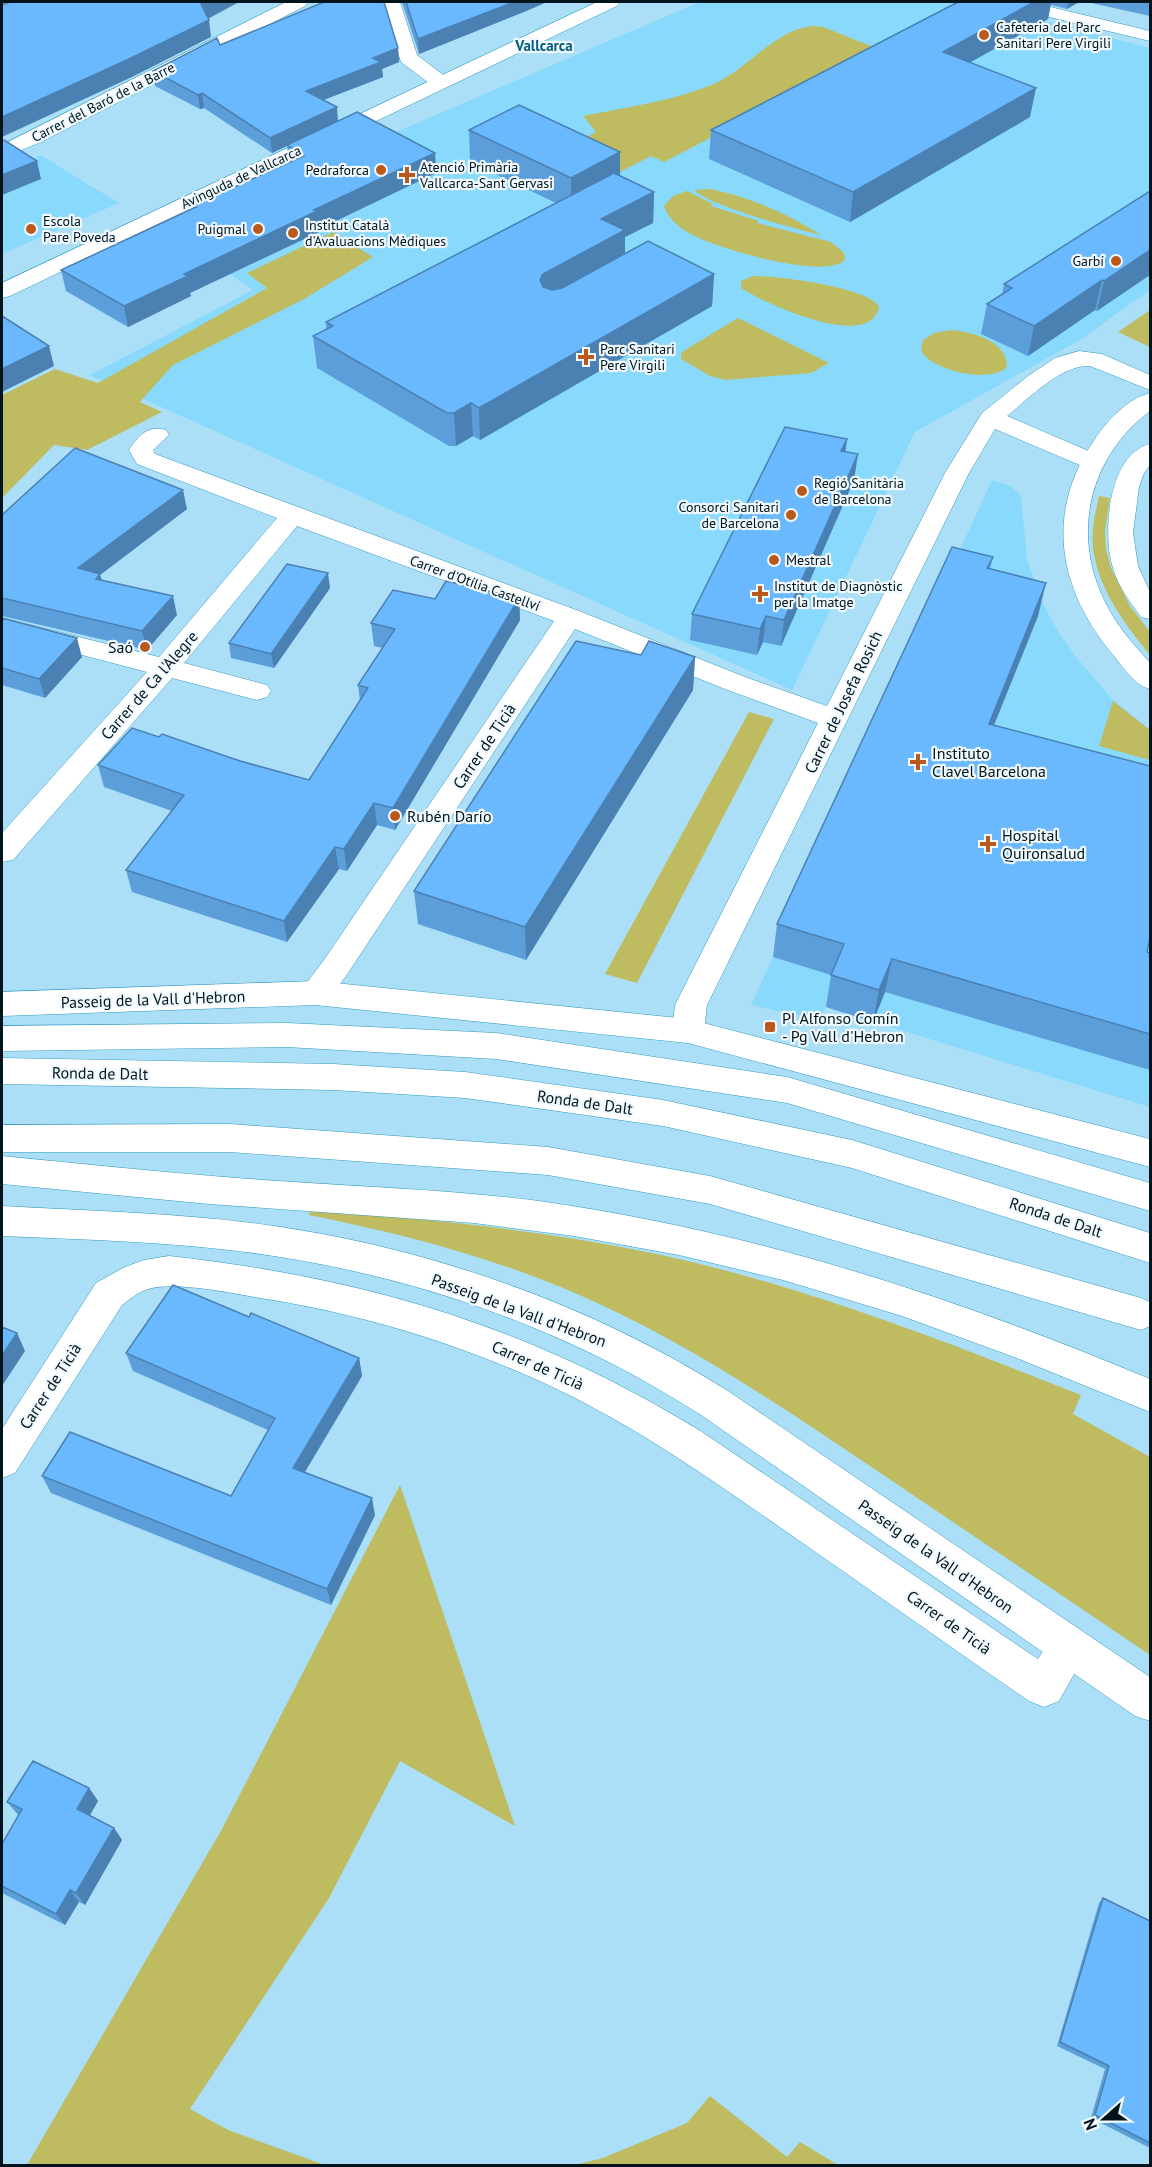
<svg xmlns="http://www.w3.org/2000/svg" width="1152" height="2167" font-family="'PT Sans',sans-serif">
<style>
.built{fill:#88d9fc}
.green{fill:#bebb60}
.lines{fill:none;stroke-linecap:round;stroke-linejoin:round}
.street-casing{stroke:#359ac0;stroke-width:1}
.secondary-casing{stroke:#359ac0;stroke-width:1}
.highway-casing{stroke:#359ac0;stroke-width:1}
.street{fill:#fff;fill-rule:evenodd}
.secondary{fill:#fff;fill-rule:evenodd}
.highway{fill:#fff;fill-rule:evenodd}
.wall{fill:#5b9eda}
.shaded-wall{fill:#4a81b2}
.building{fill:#6ab8fe;stroke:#4a81b2;stroke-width:1.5}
.poi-dot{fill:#bb591d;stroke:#f0f9fd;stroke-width:2}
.labels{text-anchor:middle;stroke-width:4.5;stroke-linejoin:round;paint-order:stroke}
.far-poi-label{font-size:14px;fill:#01141c;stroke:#f0f9fd;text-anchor:start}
.far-street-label{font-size:14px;fill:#01141c;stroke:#f0f9fd}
.far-neighbourhood-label{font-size:15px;font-weight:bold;fill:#085f7b;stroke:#f0f9fd}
.poi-label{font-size:16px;fill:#01141c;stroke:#f0f9fd;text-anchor:start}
.street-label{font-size:16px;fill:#01141c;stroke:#f0f9fd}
</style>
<rect width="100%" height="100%" fill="#aadff7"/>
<!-- built -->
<path class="built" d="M700,2h272l178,46v242l-70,50 -165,92 -123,258 -702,-315 163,-85 -86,-60z
M40,155l79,48 -117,51v-82z
M992,480l19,6 10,10 6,64 18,48 14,25 17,24 37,43 37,30v377l-324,-100 -6,13 -69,-15z"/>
<!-- green -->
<path class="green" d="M812,26l11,1 63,25 -170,88 -6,-2 -46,24 -13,-6 -43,22 -54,-25 42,-21 -13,-16c44,-9 93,-15 135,-34 32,-16 58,-52 94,-56z
M710,189c38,7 78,25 111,46 -28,-7 -108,-28 -127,-45z
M687,191l26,13 -2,2 48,15 -2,2 74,19 13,11 1,7c-20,21 -133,-13 -156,-27 -11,-6 -21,-15 -25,-27l9,-10z
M333,232l40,25 -69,42 -131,66 -33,37 22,10 -75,38 -33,-5 -52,53v-103l53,-26 43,14 169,-95 -20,-15z
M753,276c25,0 113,11 126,30 -7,47 -116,-3 -138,-18v-7z
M1150,310v37l-32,-15z
M738,318l91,45 -18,10 -85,7 -16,-4 -29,-17v-6l4,-3z
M952,330c20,2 56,11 55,37 -16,17 -77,4 -86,-17l2,-10 11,-7z
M1099,496l11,2 -5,32 1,19 5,19 19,38 20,26v23c-28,-34 -62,-79 -57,-127 1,-11 4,-21 6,-32z
M1113,701l37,29v30l-51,-14z
M749,712l25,7 -137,264 -32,-9z
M311,1210c118,9 234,20 350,45 144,31 283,86 420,140l-8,19 77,43v198c-90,-61 -181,-122 -271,-183 -101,-68 -198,-134 -311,-182 -84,-35 -170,-57 -259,-75z
M400,1485l115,341 -115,-65 -71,137 -139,211 38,21 97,35h-298l195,-336z
M710,2096l77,61 13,-15 38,23h-264l29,-7 84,-35z"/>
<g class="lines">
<defs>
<path id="street" d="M286,2h22l-3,4 -264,136 -39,16v-13z
M382,2h18l17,53 30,23 3,4 -3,4h-14l-32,-24z
M1000,2h30l120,29v10l-147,-35z
M1079,351l23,3 48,21v15l-60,-24c-28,-2 -62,33 -83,50l93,40 3,5 -3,5 -9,2 -9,-2 -87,-37 -26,44 -262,532 -3,26 -5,9 -11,3 -11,-3 -5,-9 3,-26 143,-282 -93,-34 -150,-60 -229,347c-13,16 -20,33 -42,26l-5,-9 25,-33 230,-339 -257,-95 -113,137 83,22 4,6 -4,6 -10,3 -85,-22 -159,182 -11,2v-29l145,-161 -145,-38v-16l157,39 118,-139 -140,-54 -8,-14c9,-14 18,-25 37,-20l3,5 -16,15 2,4 424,157 166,66 82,29 118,-233 37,-60 46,-37 27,-18z
M169,1256c198,22 362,71 533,176l336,227 17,-26 14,-6 14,6 6,14 -30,54 -15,6 -15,-6c-83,-57 -165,-116 -248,-173 -76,-53 -152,-106 -237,-145 -90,-41 -186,-70 -284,-85 -29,-5 -85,-17 -112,-9 -10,3 -18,10 -26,16l-107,168 -13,5v-49l94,-146 29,-16 19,-7z"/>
<path id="secondary" d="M597,2h23l-3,4 -607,290 -8,2v-15z
M1150,393v18c-60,45 -79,121 -46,189 11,24 29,44 46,63v26c-16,-4 -26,-21 -36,-33 -56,-67 -70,-143 -19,-217 12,-18 33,-41 55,-46z
M1150,444v21l-6,8 -5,14 -6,46 5,33 12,26v27l-9,-2c-11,-15 -23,-31 -28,-49 -11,-34 -5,-114 37,-124z
M315,981l373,38 462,120v28l-462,-124 -373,-38 -313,11v-24z
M2,1206c91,5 182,7 272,20 158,23 318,79 454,165l422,286v44l-15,-5 -434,-301c-128,-83 -276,-136 -427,-159 -90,-14 -181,-16 -272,-20z"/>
<path id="highway" d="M287,1023l209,10 291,44 363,106v28l-363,-108 -291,-44 -209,-12 -285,4v-25z
M2,1058l331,6 132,8 198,28 189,40 298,93v30l-298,-95 -189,-42 -198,-28 -132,-8 -331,-6z
M230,1124l318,23 162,29 431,122 9,4v24l-9,4 -431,-126 -162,-29 -318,-23h-228v-27z
M2,1156c92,9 185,19 277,25 87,6 174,9 260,20 214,30 413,95 611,178v33l-136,-55 -112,-41 -119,-36 -104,-25 -105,-19 -100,-13 -265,-19 -207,-20z"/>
</defs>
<!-- street casing -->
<use href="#street" class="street-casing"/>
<!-- secondary casing -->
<use href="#secondary" class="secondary-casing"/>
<!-- highway casing -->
<use href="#highway" class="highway-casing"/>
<!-- street -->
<use href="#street" class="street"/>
<!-- secondary -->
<use href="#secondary" class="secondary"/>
<!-- highway -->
<use href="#highway" class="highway"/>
</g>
<!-- wall -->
<path class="wall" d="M402,2h145l-21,9 -107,43z
M958,2h121l-12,7 -16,-4 -3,14 -77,43 59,55 -180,105 -141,-63 2,-29z
M1087,2h63v14z
M220,45l178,3 1,14 -17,7 1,8 -60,23 15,21 97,32 1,20 -117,56v3l-129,61 1,3 -63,31 -62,-36 -5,-21 133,-63v-2l95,-42 -2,-17 -15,7 -68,-45 -4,1 -45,-23 -2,-15z
M469,130l151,45 34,17 -1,31 -28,14v17l89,20 -2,32 -232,134 -7,-4 -17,10h-7l-132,-78 -4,-32 13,-7v-7l230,-119 -86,-41z
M1150,191l-53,120 -2,-1 -67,46 -47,-22 6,-30 15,-10 2,-10z
M845,452l9,28 -73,166 -18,-4 -6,13 -67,-15 2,-26z
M187,509l-87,66 2,5 75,35 -30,35 -145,-34v-101z
M993,557l-3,12 48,47 -44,109 153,227 3,1v117l-265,-78 -12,30 -47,-15 5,-32 -58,-18 4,-33z
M330,588l-56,80 -43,-10 -2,-15z
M519,598l1,22 -125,210 -18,-5 -30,46 -8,-2 -52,73 -155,-50 -6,-22 46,-59 -68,-24 -6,-22 61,-28 150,43 51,-79 -2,-16 25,-37 -9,-2 -3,-23 64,-24z
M2,618l80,39 -37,41 -43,-13z
M641,655l54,2 -2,33 -167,270 -108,-36 -4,-33z
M249,1317l110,41 3,18 -57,96 70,43 -44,90 -280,-112 -9,-17 189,20 37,-66 -135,-59 -7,-18z
M89,1788l9,13 -8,14 24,13 8,12 -37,65 -6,-3 -14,23 -63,-32v-49l17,-28 -12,-14z
M1103,1898l47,23v227l-59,-30 14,-49 -48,-23 42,-143z"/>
<!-- shaded-wall -->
<path class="shaded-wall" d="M206,2h33l-35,19 -3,-17z
M514,2h33l-21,9 -107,43 -1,-15z
M1034,2h17l-3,17 -110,61 5,-28z
M1068,2h11l-12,7z
M209,20l2,17 -79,40 -130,60v-20z
M398,48l1,14 -17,7 1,8 -75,29 -2,-15 67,-33z
M1036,88l-6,29 -180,105 3,-30z
M202,93l2,15 -4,1 -2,-14z
M337,107l1,15 -66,31 -2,-15z
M620,152v32l-49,26v-32z
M435,153l1,20 -117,56v3l-129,61 1,3 -63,31 -4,-21 60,-32 130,-64z
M37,161l4,18 -39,16v-20z
M654,192l-1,31 -28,14v25l-81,44 -4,-26 3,-6 58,-55z
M1150,250v25l-53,36 7,-30z
M714,274l-2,32 -232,134 -1,-32z
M1102,280l-7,30 -67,46 6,-30z
M49,346l5,20 -52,26v-23z
M471,403l2,33 -17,10 -2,-33z
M847,439l-3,26 -3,-14z
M858,454l-4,26 -73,166 3,-26z
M183,490l4,19 -87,66 5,19 -27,-26z
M328,573l2,15 -56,80 -3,-14z
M1046,583l-8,33 -57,141 8,-33z
M173,596l4,19 -30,35 -5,-19z
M519,598l1,22 -125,210 -2,-22z
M766,616l-3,26 -6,13 3,-26z
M77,638l5,19 -37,41 -6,-19z
M695,657l-2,33 -167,270 -1,-33z
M374,803l3,22 -30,46 -3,-22z
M335,847l4,22 -52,73 -3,-21z
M892,959l-7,33 -12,30 6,-32z
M17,1333l8,18 -23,35v-30z
M359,1358l3,18 -65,109 -4,-17z
M372,1498l3,17 -44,90 -4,-16z
M89,1788l9,13 -12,21 -9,-13z
M114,1828l8,12 -37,65 -9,-12z
M70,1890l9,12 -14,23 -9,-11z"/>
<!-- building -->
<path class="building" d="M9,2h197l-5,2 8,16 -80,39 -127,58v-113h3z
M324,2h60l14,46 -25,10 8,4 -75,29 31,16 -67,31 -68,-45 -4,2 -45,-24 64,-33 3,7z
M406,2h108l-96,37z
M958,2h76l-91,50 93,36 -183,104 -142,-62z
M519,105l101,47 -49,26 -102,-48z
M357,112l78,41 -121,57 3,1 -133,63 4,2 -64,30 -63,-36 135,-63 -2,-2 110,-49 -17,-11z
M4,140l33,21 -35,14v-34z
M614,173l40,19 -53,27 24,11 -82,44 -3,6 3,7 9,3 10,-2 86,-47 66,33 -235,134 -8,-5 -17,10h-7l-134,-77 20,-10 -7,-4z
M1150,191v59l-46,31 -2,-1 -68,46 -47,-22 25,-16 -8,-4z
M2,316l47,30 -47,23z
M785,427l62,12 -6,12 17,3 -74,166 -18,-4 -6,13 -68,-15z
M75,448l108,42 -105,78 22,6 -4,5 77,17 -31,35 -140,-33v-83z
M952,547l41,10 -6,11 59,15 -57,141 161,42v172l-3,14 3,1v81l-258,-75 -13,31 -48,-15 13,-31 -67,-20z
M287,564l41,9 -57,81 -42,-11z
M446,581l73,17 -126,210 -19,-5 -30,46 -9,-2 -51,74 -158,-51 58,-75 -86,-30 34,-37 27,9 3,-3 78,27 69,19 59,-92 -10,-3 37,-56 -24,-6 22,-33 42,9z
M2,618l75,20 -38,41 -37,-11z
M576,641l65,14 8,-14 46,16 -170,270 -111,-36z
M173,1285l76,32 2,-4 108,45 -66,110 79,30 -45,91 -285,-113 28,-44 161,64 44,-78 -149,-65z
M2,1327l15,6 -15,23z
M33,1761l56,27 -12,21 37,19 -38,65 -6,-3 -14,24 -54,-28v-42l20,-35 -15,-7z
M1103,1898l47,23v222l-55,-28 14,-49 -49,-24z"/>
<!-- markers -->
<g class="poi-dot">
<circle cx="984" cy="35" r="6"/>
<circle cx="381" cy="170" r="6"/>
<path d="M404 166h6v6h6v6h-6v6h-6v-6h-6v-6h6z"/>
<circle cx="31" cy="229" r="6"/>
<circle cx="258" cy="229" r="6"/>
<circle cx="293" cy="233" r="6"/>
<circle cx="1116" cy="261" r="6"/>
<path d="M583 348h6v6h6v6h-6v6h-6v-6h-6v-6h6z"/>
<circle cx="802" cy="491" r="6"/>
<circle cx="791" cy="515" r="6"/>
<circle cx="774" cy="560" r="6"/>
<path d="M757 585h6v6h6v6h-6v6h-6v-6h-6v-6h6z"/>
<circle cx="145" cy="647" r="6"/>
<path d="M915 753h6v6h6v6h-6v6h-6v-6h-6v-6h6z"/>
<circle cx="395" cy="816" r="6"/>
<path d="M985 835h6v6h6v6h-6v6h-6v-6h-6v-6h6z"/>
<rect x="764" y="1021" width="12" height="12" rx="3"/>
</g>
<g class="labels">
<!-- far-poi labels -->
<g class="far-poi-label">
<text x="996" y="32">Cafeteria del Parc<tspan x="996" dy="16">Sanitari Pere Virgili</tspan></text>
<text x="420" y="172">Atenció Primària<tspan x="420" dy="16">Vallcarca-Sant Gervasi</tspan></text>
<text x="369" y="175" text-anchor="end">Pedraforca</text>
<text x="43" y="226">Escola<tspan x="43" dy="16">Pare Poveda</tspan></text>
<text x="305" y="230">Institut Català<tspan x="305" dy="16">d'Avaluacions Mèdiques</tspan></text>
<text x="246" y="234" text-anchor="end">Puigmal</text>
<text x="1104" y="266" text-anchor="end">Garbí</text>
<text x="600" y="354">Parc Sanitari<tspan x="600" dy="16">Pere Virgili</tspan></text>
<text x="814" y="488">Regió Sanitària<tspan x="814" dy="16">de Barcelona</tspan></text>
<text x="779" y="512" text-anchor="end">Consorci Sanitari<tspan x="779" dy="16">de Barcelona</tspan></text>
<text x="786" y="565">Mestral</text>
<text x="774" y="591">Institut de Diagnòstic<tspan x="774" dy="16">per la Imatge</tspan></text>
</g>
<!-- far-street labels -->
<g class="far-street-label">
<text transform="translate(103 102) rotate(-27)" y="5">Carrer del Baró de la Barre</text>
<text transform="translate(241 177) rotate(-25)" y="5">Avinguda de Vallcarca</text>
<text transform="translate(475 583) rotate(20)" y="5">Carrer d'Otília Castellví</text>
</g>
<!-- far-neighbourhood labels -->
<g class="far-neighbourhood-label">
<text x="544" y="51">Vallcarca</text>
</g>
<!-- poi labels -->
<g class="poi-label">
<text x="133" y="653" text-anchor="end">Saó</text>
<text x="932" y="759">Instituto<tspan x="932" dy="18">Clavel Barcelona</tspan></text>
<text x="407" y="822">Rubén Darío</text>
<text x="1002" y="841">Hospital<tspan x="1002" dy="18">Quironsalud</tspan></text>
<text x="782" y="1024">Pl Alfonso Comín<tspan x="782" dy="18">- Pg Vall d'Hebron</tspan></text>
</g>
<!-- street labels -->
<g class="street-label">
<text transform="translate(149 685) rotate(-49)" y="6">Carrer de Ca l'Alegre</text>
<text transform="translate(843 702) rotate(-64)" y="6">Carrer de Josefa Rosich</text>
<text transform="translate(484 746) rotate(-56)" y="6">Carrer de Ticià</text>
<text transform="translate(153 999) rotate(-2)" y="6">Passeig de la Vall d'Hebron</text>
<text transform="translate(100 1073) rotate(1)" y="6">Ronda de Dalt</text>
<text transform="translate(585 1102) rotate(8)" y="6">Ronda de Dalt</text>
<text transform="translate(1056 1217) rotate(18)" y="6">Ronda de Dalt</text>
<text transform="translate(519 1310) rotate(20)" y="6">Passeig de la Vall d'Hebron</text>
<text transform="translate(538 1365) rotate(24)" y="6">Carrer de Ticià</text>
<text transform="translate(50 1386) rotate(-57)" y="6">Carrer de Ticià</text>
<text transform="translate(936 1556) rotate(35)" y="6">Passeig de la Vall d'Hebron</text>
<text transform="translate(949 1622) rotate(35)" y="6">Carrer de Ticià</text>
</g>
</g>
<!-- border -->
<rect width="1152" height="2167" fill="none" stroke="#01141c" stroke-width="6"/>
<!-- north arrow -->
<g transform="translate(1104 2119) rotate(249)" stroke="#f0f9fd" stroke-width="4.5" paint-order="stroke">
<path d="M0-4.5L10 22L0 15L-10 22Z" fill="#01141c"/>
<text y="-9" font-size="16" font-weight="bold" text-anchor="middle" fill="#01141c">N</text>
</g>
</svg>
